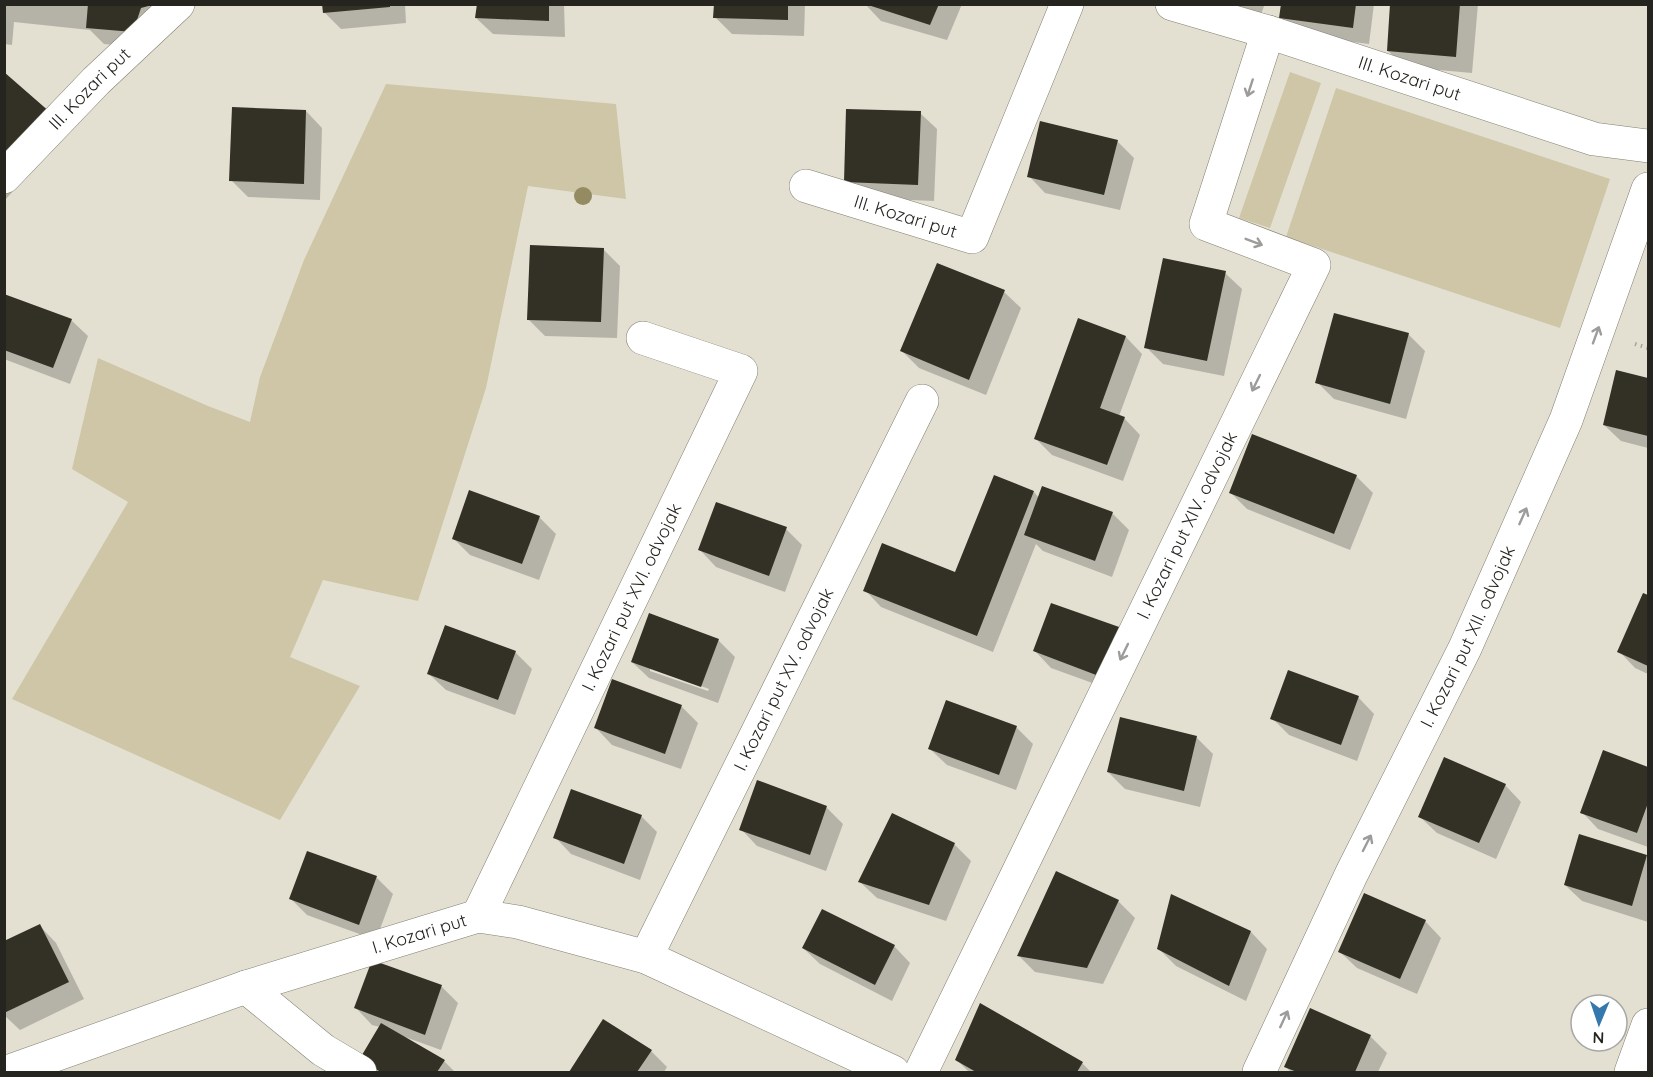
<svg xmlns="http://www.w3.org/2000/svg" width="1653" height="1077" font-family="Quicksand,sans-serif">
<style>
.green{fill:#cec6a6}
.shadow{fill:#0003;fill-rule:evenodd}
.building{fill:#333125}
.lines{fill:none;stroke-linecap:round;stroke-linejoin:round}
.minor-casing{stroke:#827f72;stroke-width:34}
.path{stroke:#a6a498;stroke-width:4;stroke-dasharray:1.5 4.5;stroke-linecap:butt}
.minor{stroke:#fff;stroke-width:33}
.tree{fill:#948b62}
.oneway{stroke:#9d9c9a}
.labels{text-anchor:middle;stroke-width:6;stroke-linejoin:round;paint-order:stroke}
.street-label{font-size:18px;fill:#25241e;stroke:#fff}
</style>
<rect width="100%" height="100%" fill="#e3e0d1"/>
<!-- green -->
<path class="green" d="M1290,72l31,11 -51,145 -31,-10z
M386,84l230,20 10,95 -98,-13 -42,202 -68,213 -95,-21 -33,77 70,29 -80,134 -268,-121 116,-197 -56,-33 26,-111 110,48 42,16 10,-45 44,-117z
M1336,88l274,91 -50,149 -274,-91z"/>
<!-- shadow -->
<path class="shadow" d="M4,4h172l-27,44 -45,-4 -14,-14 -76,-8 -2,23 -8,-1z
M324,4h81l1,19 -65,6 -17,-17z
M479,4h85l1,33 -72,-3 -17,-16z
M715,4h90l-1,32 -72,-2 -17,-17z
M865,4h97l-15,36 -66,-19z
M1207,4h58l-9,22z
M1282,4h92l-5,40 -72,-9 -16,-17z
M1391,4h87l-6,69 -67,-6 -17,-16z
M4,74l62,57 -60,68 -2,-2z
M306,111l16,17 -2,72 -72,-3 -17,-17z
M920,113l17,16 -3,72 -72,-3 -17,-16z
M1117,141l17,17 -14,52 -75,-17 -16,-17z
M603,249l17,17 -3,72 -72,-2 -17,-17z
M938,265l66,27 17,16 -35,87 -67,-27 -17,-17z
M1225,273l17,16 -18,87 -61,-12 -17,-17z
M4,296l67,24 17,16 -18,48 -66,-25z
M1079,320l47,17 16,17 -23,62 5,2 16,17 -17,46 -71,-26 -16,-16z
M1408,334l17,17 -19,68 -72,-20 -17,-17z
M1617,372l31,7v69l-27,-7 -17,-16z
M1356,476l17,17 -23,57 -103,-41 -17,-17z
M1034,492l5,6 73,15 17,17 -17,47 -69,-26 -7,-7 -43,108 -112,-45 -16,-17 91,-16z
M539,517l17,17 -17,46 -69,-25 -17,-17z
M786,529l16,16 -17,47 -69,-25 -16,-17z
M1643,595l5,2v77l-13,-6 -16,-17z
M1121,630l-1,63 -69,-25 -16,-17z
M718,640l17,17 -17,46 -69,-25 -17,-16zM650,667l59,22 -1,2 -58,-20z
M515,652l17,17 -17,46 -69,-25 -17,-16z
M613,681l69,26 16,16 -17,46 -69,-24 -16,-17z
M1358,697l16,17 -17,47 -68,-26 -17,-17z
M1016,727l17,17 -17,46 -69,-25 -17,-16z
M1196,737l17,17 -13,53 -75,-18 -17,-17z
M1604,752l44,16v79l-50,-18 -16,-17z
M758,782l69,26 16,16 -17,47 -69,-25 -16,-17z
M1505,785l16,17 -25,57 -59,-26 -17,-16z
M641,816l16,16 -17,48 -69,-26 -16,-17z
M954,844l17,17 -25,60 -69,-23 -17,-16z
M308,852l68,25 17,17 -17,46 -69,-25 -16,-16z
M1646,856l2,3v63l-66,-21 -17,-16z
M1172,896l79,36 16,17 -21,52 -70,-35 -17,-17z
M1118,901l17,17 -32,66 -68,-12 -16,-16z
M1425,921l16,17 -24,56 -60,-26 -17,-16z
M40,926l16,17 28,56 -64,31 -16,-15v-72z
M894,946l16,17 -18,38 -72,-37 -17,-16z
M373,962l69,25 16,16 -17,47 -36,-13 -1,1 40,23 11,11h-81l6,-45 -8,-2 -16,-17z
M604,1021l47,30 16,16 -3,5h-93z
M1370,1036l17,17 -9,19h-87l-5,-5z
M957,1060l125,3 9,9h-122z"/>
<!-- building -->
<path class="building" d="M88,4h64v1l-11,3 -8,24 -47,-4z
M322,4h68v3l-67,6z
M477,4h72v17l-74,-3z
M714,4h74v16l-75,-2z
M865,4h74l-9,21z
M1281,4h75l-3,24 -74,-10z
M1390,4h70l-4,53 -69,-6z
M4,72l47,41 -47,53z
M232,107l74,3 -2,74 -75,-3z
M846,109l75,2 -3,74 -74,-3z
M1040,121l78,19 -14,55 -77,-18z
M530,245l74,3 -3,74 -74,-2z
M1163,258l63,13 -19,90 -63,-13z
M937,263l68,27 -36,90 -69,-29z
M4,294l68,25 -19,49 -49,-18z
M1334,313l75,20 -19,71 -75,-21z
M1078,318l48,18 -26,72 25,9 -18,48 -73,-26z
M1616,370l32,8v58l-45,-11z
M1252,434l105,41 -23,59 -105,-41z
M994,475l40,16 -57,145 -114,-45 19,-48 73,29z
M1042,486l71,26 -18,49 -71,-26z
M469,490l71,26 -18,48 -70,-25z
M716,502l71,25 -18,49 -71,-26z
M1643,593l5,2v71l-31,-14z
M1051,603l71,25 -18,50 -71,-27z
M649,613l70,26 -18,48 -70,-25z
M445,625l71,26 -18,49 -71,-26z
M1288,670l71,26 -18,49 -71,-26z
M612,679l70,26 -17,49 -71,-26z
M946,700l71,26 -18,49 -71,-26z
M1120,717l77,19 -13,55 -77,-19z
M1603,750l45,17v36l-11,30 -57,-20z
M1444,757l62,27 -27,59 -61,-26z
M757,780l70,26 -17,49 -71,-25z
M571,789l71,26 -18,49 -71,-26z
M892,813l63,30 -26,62 -71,-23z
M1579,834l68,21 -15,51 -68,-21z
M307,851l70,25 -18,49 -70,-26z
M1056,871l63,29 -32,68 -70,-12z
M1364,893l62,27 -26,59 -62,-27z
M1171,894l80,37 -22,55 -72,-37z
M822,909l73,36 -20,40 -73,-37z
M40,924l29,58 -65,31v-72z
M372,960l70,25 -17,50 -71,-27z
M980,1003l103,59 -6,10h-101l-21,-12z
M1310,1008l61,27 -16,37h-58l-13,-5z
M603,1019l49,31 -15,22h-68z
M381,1023l64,37 -8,12h-56l-22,-12z"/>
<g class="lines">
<defs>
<g id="minor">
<path id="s1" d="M1172,4l96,28 326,107 54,7"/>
<path id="s2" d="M4,177l92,-96 82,-77"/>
<path id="s3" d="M806,186l166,51 95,-233"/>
<path id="s4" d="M478,916l263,-545 -98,-33"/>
<path id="s5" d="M646,957l276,-556"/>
<path d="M246,987l77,63 37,22"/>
<path id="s6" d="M7,1072l239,-85 232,-71 40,6 128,35 247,115"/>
<path id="s7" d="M921,1072l393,-807 -108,-41 62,-192"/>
<path id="s8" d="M1259,1072l92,-197 114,-227 101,-228 82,-231"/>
<path d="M1631,1072l17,-47"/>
</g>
</defs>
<!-- minor casing -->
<use href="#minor" class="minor-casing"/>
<!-- path -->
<path class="path" d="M1635,344l13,4"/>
<!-- minor -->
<use href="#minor" class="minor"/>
</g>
<!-- trees -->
<circle class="tree" cx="583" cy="196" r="9"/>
<!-- one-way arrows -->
<defs><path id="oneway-shaft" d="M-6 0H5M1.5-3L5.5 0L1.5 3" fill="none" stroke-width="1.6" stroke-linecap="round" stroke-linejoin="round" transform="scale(1.5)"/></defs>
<g class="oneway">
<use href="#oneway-shaft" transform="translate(1250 88) rotate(108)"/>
<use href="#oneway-shaft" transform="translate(1254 242) rotate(21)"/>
<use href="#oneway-shaft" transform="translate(1596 335) rotate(-70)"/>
<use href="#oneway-shaft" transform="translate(1256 383) rotate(116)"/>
<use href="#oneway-shaft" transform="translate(1523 516) rotate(-66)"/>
<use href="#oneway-shaft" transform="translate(1124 652) rotate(116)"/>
<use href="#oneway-shaft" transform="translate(1367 843) rotate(-63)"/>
<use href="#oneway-shaft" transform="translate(1284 1019) rotate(-65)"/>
</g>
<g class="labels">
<!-- street labels -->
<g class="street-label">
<text dy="6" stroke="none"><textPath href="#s1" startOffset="249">III. Kozari put</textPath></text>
<text dy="6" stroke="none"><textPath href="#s2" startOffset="123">III. Kozari put</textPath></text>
<text dy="6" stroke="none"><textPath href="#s3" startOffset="104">III. Kozari put</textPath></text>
<text dy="6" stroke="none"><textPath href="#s7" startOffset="608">I. Kozari put XIV. odvojak</textPath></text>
<text dy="6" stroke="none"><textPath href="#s4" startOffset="354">I. Kozari put XVI. odvojak</textPath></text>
<text dy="6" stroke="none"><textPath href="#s8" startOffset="483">I. Kozari put XII. odvojak</textPath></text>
<text dy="6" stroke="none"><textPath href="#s5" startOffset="310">I. Kozari put XV. odvojak</textPath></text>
<text dy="6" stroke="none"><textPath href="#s6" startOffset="435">I. Kozari put</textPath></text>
</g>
</g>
<!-- border -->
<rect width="1653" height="1077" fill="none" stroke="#25241e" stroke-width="12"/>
<!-- north arrow -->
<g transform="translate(1599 1023) rotate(182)"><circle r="28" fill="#ffffff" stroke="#a8a7a5" stroke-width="1.5"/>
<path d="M0-4.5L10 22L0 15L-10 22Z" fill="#3578ae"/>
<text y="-9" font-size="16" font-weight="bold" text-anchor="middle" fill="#25241e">N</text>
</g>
</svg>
